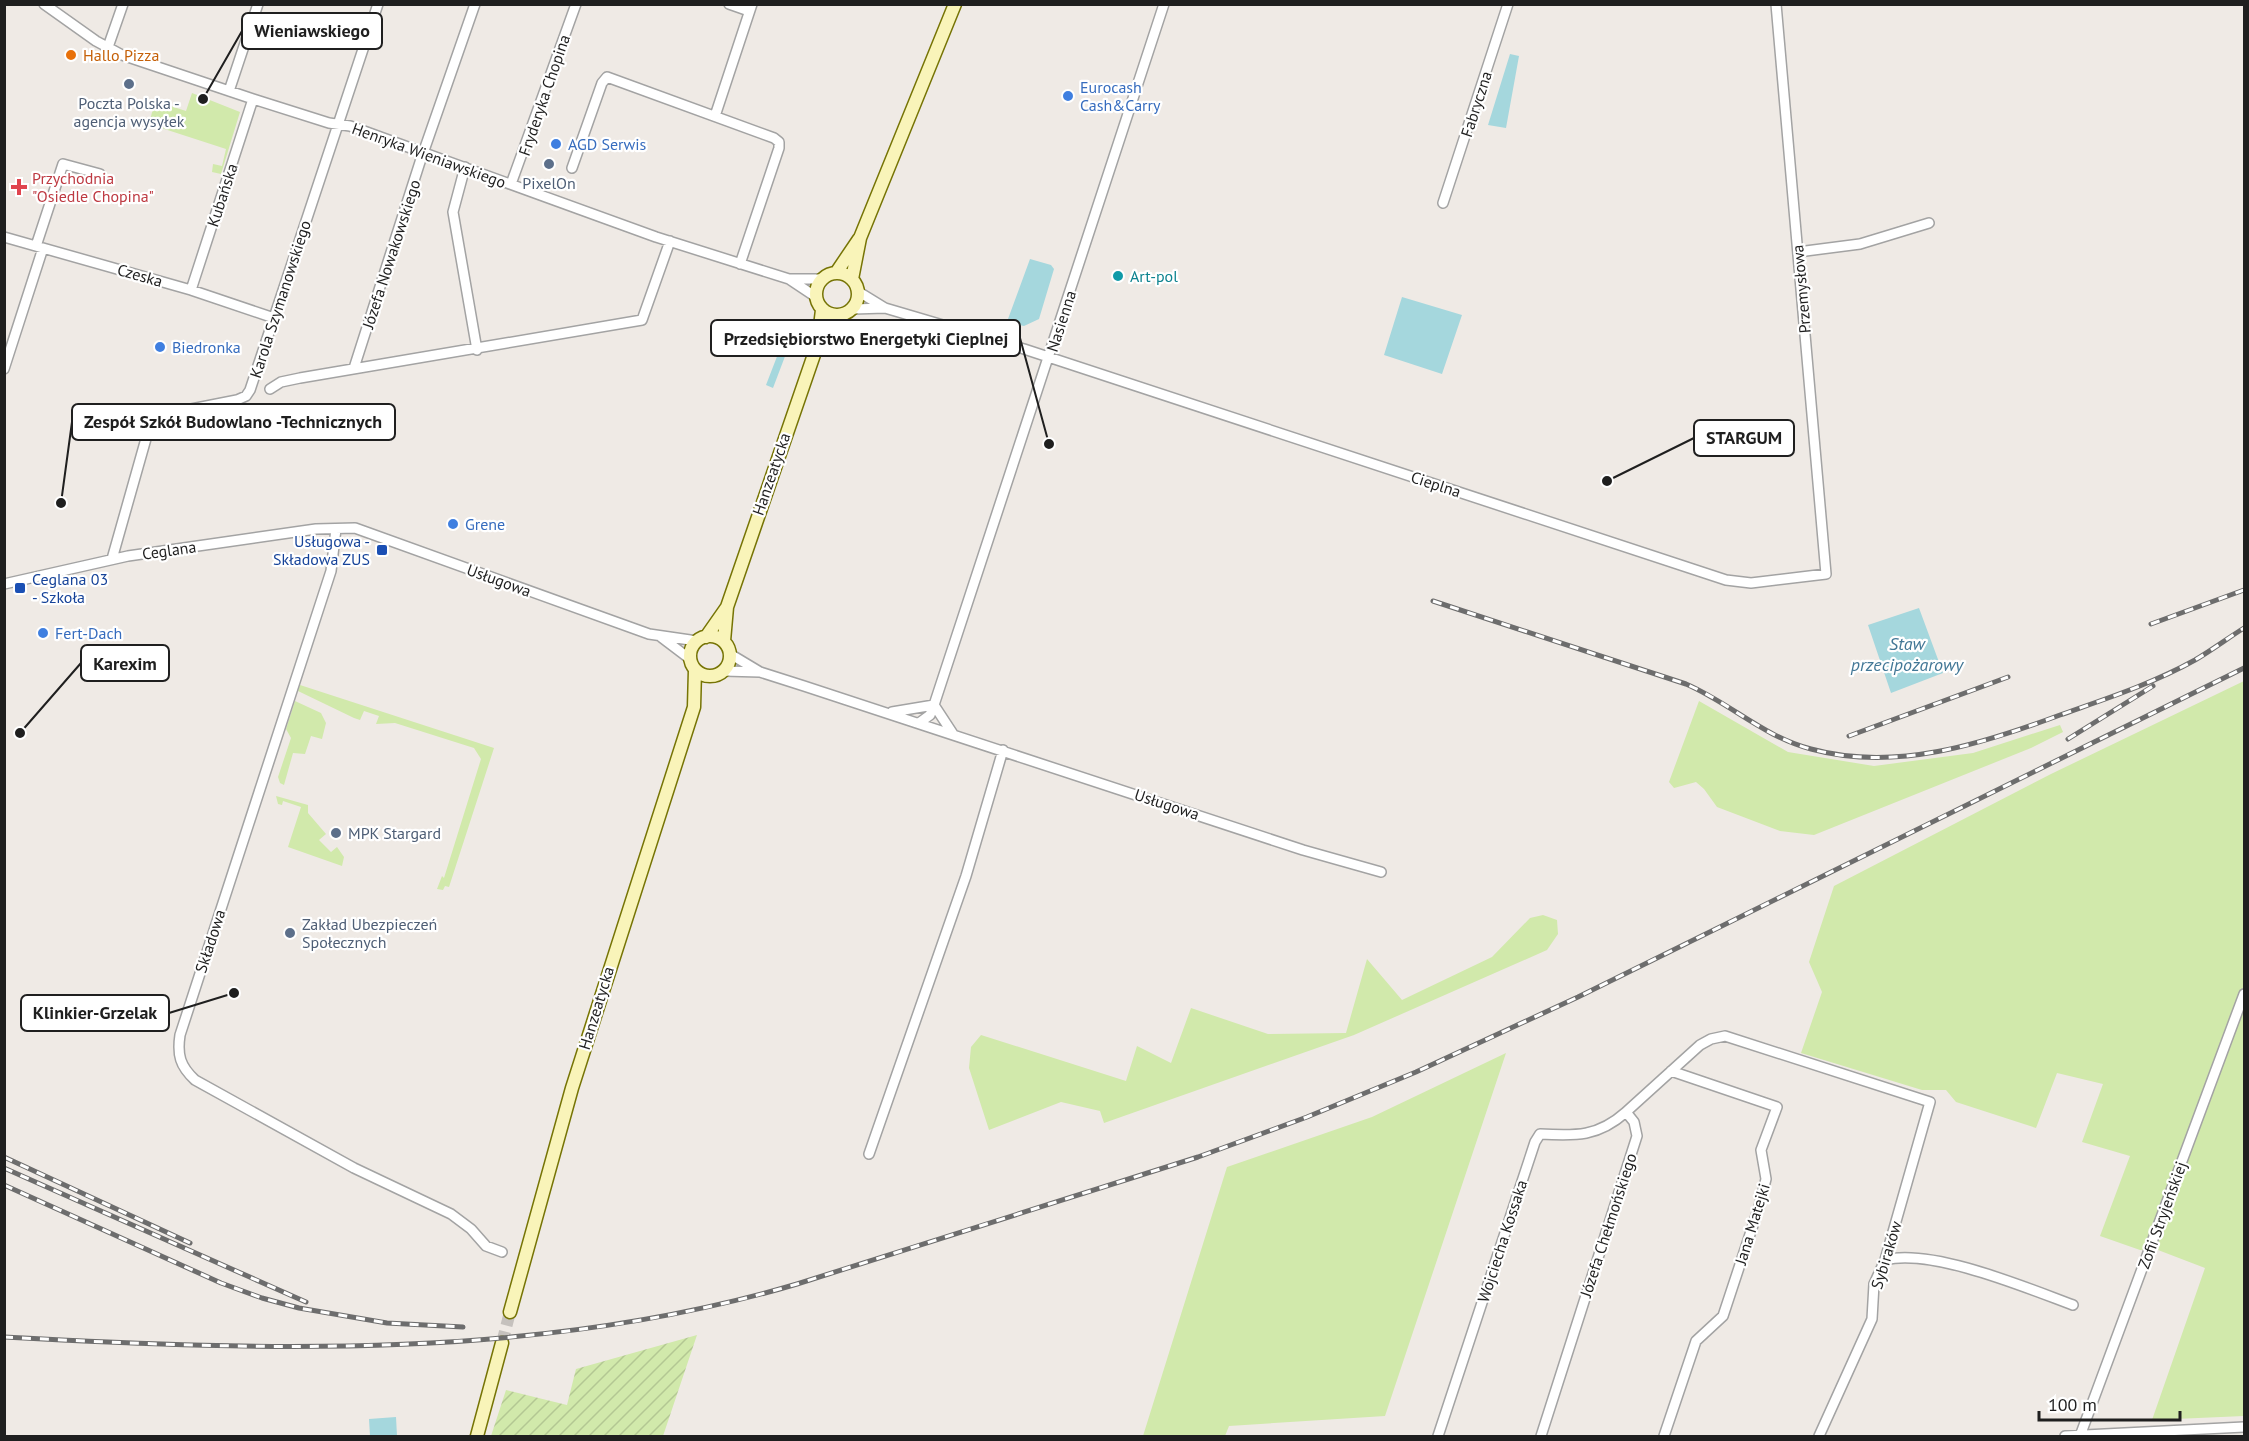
<svg xmlns="http://www.w3.org/2000/svg" width="2249" height="1441" font-family="'PT Sans',sans-serif">
<style>
.grass{fill:#d1e9ab}
.garden{fill:url(#garden-furrows)}
.water{fill:#a5d7dd}
.lines{fill:none;stroke-linecap:round;stroke-linejoin:round}
.secondary-tunnel{stroke:#c5c1bd;stroke-width:12;stroke-dasharray:12 6;stroke-linecap:butt}
.street-casing{stroke:#a3a3a3;stroke-width:12}
.secondary-casing{stroke:#767405;stroke-width:15}
.street{stroke:#fff;stroke-width:9}
.secondary{stroke:#f9f4b9;stroke-width:12}
.rail-casing{stroke:#6d6d6d;stroke-width:5}
.rail{stroke:#fff;stroke-width:3;stroke-dasharray:9;stroke-linecap:butt}
.food-dot{fill:#e8710a;stroke:#fff;stroke-width:2}
.service-dot{fill:#5c6f8a;stroke:#fff;stroke-width:2}
.shop-dot{fill:#3f7fe0;stroke:#fff;stroke-width:2}
.health-dot{fill:#e0444e;stroke:#fff;stroke-width:2}
.culture-dot{fill:#0f9aa8;stroke:#fff;stroke-width:2}
.transit-dot{fill:#1a4fb4;stroke:#fff;stroke-width:2}
.labels{text-anchor:middle;stroke-width:4.5;stroke-linejoin:round;paint-order:stroke}
.food-label{font-size:16px;fill:#c56008;stroke:#fff;text-anchor:start}
.shop-label{font-size:16px;fill:#366cbe;stroke:#fff;text-anchor:start}
.street-label{font-size:16px;fill:#1f1f1f;stroke:#fff}
.service-label{font-size:16px;fill:#4e5e75;stroke:#fff}
.health-label{font-size:16px;fill:#be3a42;stroke:#fff;text-anchor:start}
.culture-label{font-size:16px;fill:#0d838f;stroke:#fff;text-anchor:start}
.transit-label{font-size:16px;fill:#164399;stroke:#fff;text-anchor:end}
.water-label{font-size:18px;font-style:italic;fill:#427796;stroke:#fff}
.leader{fill:none;stroke:#1f1f1f;stroke-width:2}
.callout-dot{fill:#1f1f1f;stroke:#fff;stroke-width:2}
.callout{fill:#fff;stroke:#1f1f1f;stroke-width:2}
.callout-label{font-size:18px;text-anchor:middle;font-weight:bold;fill:#1f1f1f}
</style>
<defs>
<pattern id="garden-furrows" width="10" height="10" patternUnits="userSpaceOnUse" patternTransform="scale(1.5)"><rect width="10" height="10" fill="#d1e9ab"/><path d="M-1 1l2-2M0 10L10 0M9 11l2-2" fill="none" stroke="#b3c793"/></pattern>
</defs>
<rect width="100%" height="100%" fill="#efeae5"/>
<!-- grass -->
<path class="grass" d="M192,93l48,19 -19,62 -9,-2 1,-8 9,2 4,-17 -77,-25 6,-23 31,10z
M2244,681v735l-92,4 53,-152 -47,-18h-18l-40,-14 30,-80 -48,-14 21,-58 -46,-11 -21,55 -80,-26 -10,-12h-24l-121,-37 21,-61 -13,-30 25,-76 217,-112z
M300,685l194,63 -45,139 -4,-1 -2,4 -6,-1 5,-13 2,2 37,-119 -7,-11 -79,-25 -19,1 3,-8 -15,-5 -4,9 -6,-2 -56,-27z
M295,701l26,12 5,10 -4,16 -11,-3 -6,18 -12,-1 -9,32 -4,-2 -2,-6 13,-39 -5,-9z
M1699,701l89,51 86,14 99,-13 87,-28 3,7 -32,16 -217,87 -34,-4 -63,-24 -13,-18 -8,-7 -22,6 -5,-6z
M276,796l32,9v8l18,21 -7,6 12,12 6,-5 7,10 -2,9 -54,-19 13,-40 -18,-6 -1,4 -4,-1z
M1543,915l14,5 1,14 -11,16 -193,85 -250,88 -4,-12 -39,-9 -72,28 -20,-62 2,-21 10,-12 145,46 11,-35 34,17 20,-55 77,26 78,-1 21,-74 35,41 90,-43 38,-39z
M1506,1053l-121,363 -156,10 -4,10h-82l84,-269 145,-50z"/>
<!-- garden -->
<path class="garden" d="M697,1335l-34,101h-172l15,-46 61,15 9,-36z"/>
<!-- water -->
<path class="water" d="M1510,54l9,2 -13,72 -18,-3z
M1030,259l21,6 3,4 -15,50 -15,7 -13,-3 -3,-4z
M1402,297l60,18 -20,59 -58,-19z
M788,328l7,2 -22,58 -7,-3z
M1919,608l24,65 -52,20 -23,-68z
M396,1417l1,19h-27l-1,-17z"/>
<g class="lines">
<!-- secondary-tunnel -->
<path class="secondary-tunnel" d="M502,1343l8,-31"/>
<defs>
<path id="street" d="M44,4l52,37 26,14 131,44 76,24 21,3 306,111 133,42 27,18
M729,4l20,7
M108,47l15,-43
M229,91l29,-87
M715,116l37,-112
M465,167l-12,45 24,138
M572,168l30,-85 5,-6 167,61 5,4v6l-39,116
M511,184l65,-180
M1443,203l65,-199
M4,237l187,53 83,28
M36,246l27,-82 37,10
M1798,252l62,-8 69,-21
M789,279h33
M191,290l62,-191
M859,292l26,16 139,41 702,231 25,3 75,-9 -50,-570
M853,309l32,-1
M354,368l66,-206 55,-158
M4,369l39,-121
M270,389l11,-7 19,-4 342,-58 28,-79
M336,529l-5,42 -151,464c-3,20 0,31 15,45l159,88 97,46 20,15 15,17 16,6
M112,559l39,-138 10,-6 76,-15 9,-4 4,-6 128,-386
M4,584l124,-28 188,-27 39,-1 294,106 48,7
M661,637l29,22
M730,654l30,18
M724,671l36,1 44,14 499,164 78,22
M934,705l19,29
M892,712l42,-7
M919,723l11,-8 4,-10 230,-701
M869,1154l97,-278 37,-126
M1885,1260c47,-12 142,28 188,45
M1438,1436l97,-294 5,-8c36,2 58,3 86,-22
M1541,1436l96,-300 -3,-14 -8,-10 74,-67 11,-6 14,-3 205,66 -45,158 -11,24 -2,35 -53,117
M1664,1436l32,-95 27,-25 36,-109 7,-28 -5,-29 16,-43 -106,-36
M2065,1436l179,-9
M2080,1436l164,-442"/>
<path id="secondary" d="M816 294a21 21 0 1 1 42 0a21 21 0 1 1-42 0Z
M836,273l23,-34
M852,279l8,-41 95,-234
M819,343l19,-27
M690 656a20 20 0 1 1 40 0a20 20 0 1 1-40 0Z
M706,637l21,-30
M724,641l3,-34 91,-264 4,-33
M510,1312l62,-224 122,-381 1,-37
M477,1436l25,-93"/>
</defs>
<!-- street casing -->
<use href="#street" class="street-casing"/>
<!-- secondary casing -->
<use href="#secondary" class="secondary-casing"/>
<!-- street -->
<use href="#street" class="street"/>
<!-- secondary -->
<use href="#secondary" class="secondary"/>
<defs>
<path id="rail" d="M1433,601l253,83c44,19 78,53 125,65 84,23 171,-5 249,-34 45,-16 92,-31 135,-55 17,-10 33,-22 49,-32
M2151,624l93,-34
M1849,736l159,-59
M2068,739l85,-53
M4,1157l186,86
M4,1168l302,134
M4,1185l217,98 41,15 37,10 88,15 76,4
M4,1337c265,14 536,23 793,-53l401,-127 109,-40 109,-45 162,-75 666,-329"/>
</defs>
<!-- rail casing -->
<use href="#rail" class="rail-casing"/>
<!-- rail -->
<use href="#rail" class="rail"/>
</g>
<!-- markers -->
<circle class="food-dot" cx="71" cy="55" r="6"/>
<g class="service-dot">
<circle cx="129" cy="84" r="6"/>
<circle cx="549" cy="164" r="6"/>
<circle cx="336" cy="833" r="6"/>
<circle cx="290" cy="933" r="6"/>
</g>
<g class="shop-dot">
<circle cx="1068" cy="96" r="6"/>
<circle cx="556" cy="144" r="6"/>
<circle cx="160" cy="347" r="6"/>
<circle cx="453" cy="524" r="6"/>
<circle cx="43" cy="633" r="6"/>
</g>
<path class="health-dot" d="M16 178h6v6h6v6h-6v6h-6v-6h-6v-6h6z"/>
<circle class="culture-dot" cx="1118" cy="276" r="6"/>
<g class="transit-dot">
<rect x="376" y="544" width="12" height="12" rx="3"/>
<rect x="14" y="582" width="12" height="12" rx="3"/>
</g>
<g class="labels">
<!-- food labels -->
<g class="food-label">
<text x="83" y="61">Hallo Pizza</text>
</g>
<!-- shop labels -->
<g class="shop-label">
<text x="1080" y="93">Eurocash<tspan x="1080" dy="18">Cash&amp;Carry</tspan></text>
<text x="568" y="150">AGD Serwis</text>
<text x="172" y="353">Biedronka</text>
<text x="465" y="530">Grene</text>
<text x="55" y="639">Fert-Dach</text>
</g>
<!-- street labels -->
<g class="street-label">
<text transform="translate(544 95) rotate(-71)" y="6">Fryderyka Chopina</text>
<text transform="translate(1476 104) rotate(-72)" y="6">Fabryczna</text>
<text transform="translate(429 155) rotate(20)" y="6">Henryka Wieniawskiego</text>
<text transform="translate(222 195) rotate(-72)" y="6">Kubańska</text>
<text transform="translate(391 254) rotate(-72)" y="6">Józefa Nowakowskiego</text>
<text transform="translate(140 275) rotate(16)" y="6">Czeska</text>
<text transform="translate(1801 289) rotate(-95)" y="6">Przemysłowa</text>
<text transform="translate(280 299) rotate(-72)" y="6">Karola Szymanowskiego</text>
<text transform="translate(1061 321) rotate(-72)" y="6">Nasienna</text>
<text transform="translate(771 474) rotate(-71)" y="6">Hanzeatycka</text>
<text transform="translate(1436 484) rotate(18)" y="6">Cieplna</text>
<text transform="translate(169 550) rotate(-8)" y="6">Ceglana</text>
<text transform="translate(499 580) rotate(20)" y="6">Usługowa</text>
<text transform="translate(1167 804) rotate(18)" y="6">Usługowa</text>
<text transform="translate(210 941) rotate(-72)" y="6">Składowa</text>
<text transform="translate(596 1008) rotate(-73)" y="6">Hanzeatycka</text>
<text transform="translate(2162 1215) rotate(-70)" y="6">Zofii Stryjeńskiej</text>
<text transform="translate(1752 1224) rotate(-73)" y="6">Jana Matejki</text>
<text transform="translate(1608 1225) rotate(-72)" y="6">Józefa Chełmońskiego</text>
<text transform="translate(1502 1241) rotate(-72)" y="6">Wojciecha Kossaka</text>
<text transform="translate(1886 1255) rotate(-73)" y="6">Sybiraków</text>
</g>
<!-- service labels -->
<g class="service-label">
<text x="129" y="109">Poczta Polska -<tspan x="129" dy="18">agencja wysyłek</tspan></text>
<text x="549" y="189">PixelOn</text>
<text x="348" y="839" text-anchor="start">MPK Stargard</text>
<text x="302" y="930" text-anchor="start">Zakład Ubezpieczeń<tspan x="302" dy="18">Społecznych</tspan></text>
</g>
<!-- health labels -->
<g class="health-label">
<text x="32" y="184">Przychodnia<tspan x="32" dy="18">"Osiedle Chopina"</tspan></text>
</g>
<!-- culture labels -->
<g class="culture-label">
<text x="1130" y="282">Art-pol</text>
</g>
<!-- transit labels -->
<g class="transit-label">
<text x="370" y="547">Usługowa -<tspan x="370" dy="18">Składowa ZUS</tspan></text>
<text x="32" y="585" text-anchor="start">Ceglana 03<tspan x="32" dy="18">- Szkoła</tspan></text>
</g>
<!-- water labels -->
<g class="water-label">
<text x="1907" y="650">Staw<tspan x="1907" dy="21">przecipożarowy</tspan></text>
</g>
</g>
<!-- callouts -->
<path class="leader" d="M203 99L242 31M1049 444L1020 338M61 503L72 422M1607 481L1694 438M20 733L81 663M234 993L169 1013"/>
<g class="callout-dot">
<circle cx="203" cy="99" r="6"/>
<circle cx="1049" cy="444" r="6"/>
<circle cx="61" cy="503" r="6"/>
<circle cx="1607" cy="481" r="6"/>
<circle cx="20" cy="733" r="6"/>
<circle cx="234" cy="993" r="6"/>
</g>
<g class="callout">
<rect x="242" y="13" width="140" height="36" rx="6"/>
<rect x="711" y="320" width="309" height="36" rx="6"/>
<rect x="72" y="404" width="323" height="36" rx="6"/>
<rect x="1694" y="420" width="100" height="36" rx="6"/>
<rect x="81" y="645" width="88" height="36" rx="6"/>
<rect x="21" y="995" width="148" height="36" rx="6"/>
</g>
<g class="callout-label">
<text x="312" y="37">Wieniawskiego</text>
<text x="866" y="345">Przedsiębiorstwo Energetyki Cieplnej</text>
<text x="233" y="428">Zespół Szkół Budowlano -Technicznych</text>
<text x="1744" y="444">STARGUM</text>
<text x="125" y="670">Karexim</text>
<text x="95" y="1019">Klinkier-Grzelak</text>
</g>
<!-- border -->
<rect width="2249" height="1441" fill="none" stroke="#1f1f1f" stroke-width="12"/>
<!-- scale -->
<path d="M2039 1411v9h141v-9" fill="none" stroke="#1f1f1f" stroke-width="3"/>
<text x="2048" y="1411" font-size="18" fill="#1f1f1f" stroke="#ffffff" stroke-width="4.5" paint-order="stroke">100 m</text>
</svg>
